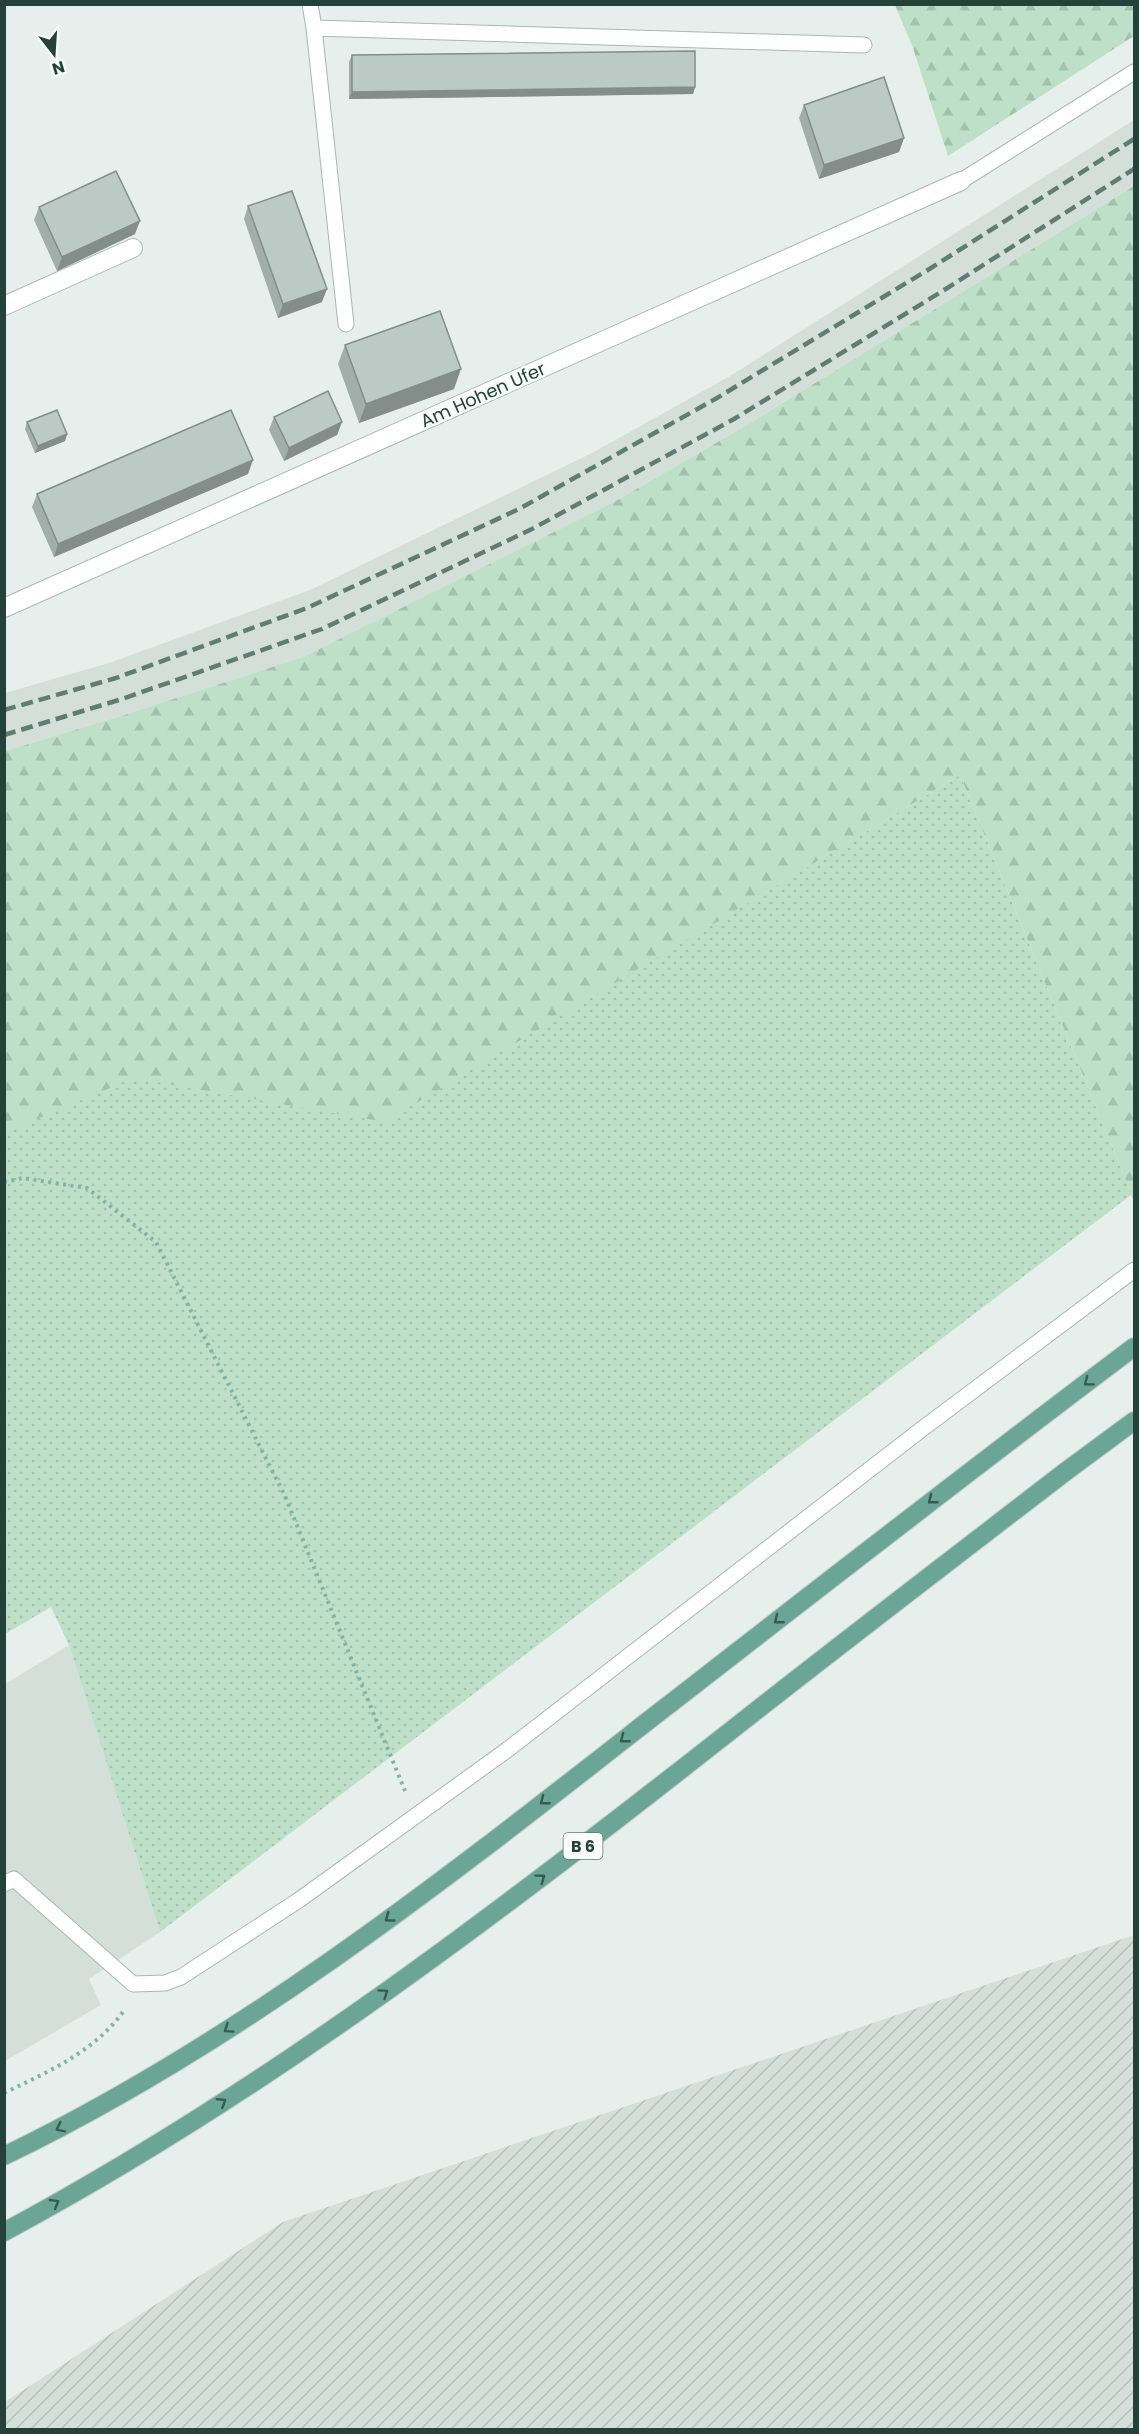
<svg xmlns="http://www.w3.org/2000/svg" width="1139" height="2434" font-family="Poppins,sans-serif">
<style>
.built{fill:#d4dfda}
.industrial{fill:url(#industrial-furrows)}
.grass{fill:url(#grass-dots)}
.forest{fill:url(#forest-firs)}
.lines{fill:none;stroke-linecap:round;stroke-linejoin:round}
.lane-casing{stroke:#a8b8b2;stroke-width:17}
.street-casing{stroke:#a8b8b2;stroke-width:20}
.primary-casing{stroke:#c2cac8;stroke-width:20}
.path{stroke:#86b3a5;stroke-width:4;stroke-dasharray:3 4.5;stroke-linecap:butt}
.lane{stroke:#fff;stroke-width:15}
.street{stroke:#fff;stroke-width:18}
.primary{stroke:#6aa596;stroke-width:18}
.rail{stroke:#5f7d75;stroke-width:4.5;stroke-dasharray:12 6;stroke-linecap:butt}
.wall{fill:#a1aea9}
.shaded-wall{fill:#838d89}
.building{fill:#bbcac4;stroke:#838d89;stroke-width:1.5}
.oneway{stroke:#365b51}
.labels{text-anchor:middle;stroke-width:5;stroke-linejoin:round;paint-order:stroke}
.shield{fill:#f7fbf9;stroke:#637a73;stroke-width:1.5}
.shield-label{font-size:16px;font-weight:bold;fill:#24423a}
.street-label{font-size:18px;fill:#24423a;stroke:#f7fbf9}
</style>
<defs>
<pattern id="industrial-furrows" width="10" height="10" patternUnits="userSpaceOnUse" patternTransform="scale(1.5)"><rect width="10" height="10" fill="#d4dfda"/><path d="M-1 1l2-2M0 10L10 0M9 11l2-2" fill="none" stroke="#b6c1bc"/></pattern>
<pattern id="grass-dots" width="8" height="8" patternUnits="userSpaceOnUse" patternTransform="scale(1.5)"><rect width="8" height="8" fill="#bfe0c8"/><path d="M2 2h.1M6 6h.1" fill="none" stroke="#a4c1ad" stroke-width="1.8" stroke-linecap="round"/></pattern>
<pattern id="forest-firs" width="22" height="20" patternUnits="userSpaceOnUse" patternTransform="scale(1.5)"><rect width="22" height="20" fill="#bfe0c8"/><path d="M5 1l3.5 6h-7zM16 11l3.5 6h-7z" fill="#a4c1ad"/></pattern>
</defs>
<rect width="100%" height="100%" fill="#e6efeb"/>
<!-- built -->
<path class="built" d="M1134,120v66l-387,239 -135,78 -309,154 -179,58 -119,36v-58l104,-30 201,-73 282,-137 138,-77z
M69,1645l91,287 -71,47 12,26 -96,56v-377z"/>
<!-- industrial -->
<path class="industrial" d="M1134,1935v494h-1129v-27l278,-180z"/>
<!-- grass -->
<path class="grass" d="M960,775l172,420 2,-2v9l-3,-7 -971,737 -91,-287 -18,-38 -46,27 -1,-501 129,-56 252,44z"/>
<!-- forest -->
<path class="forest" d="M895,5h239v31l-186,120 -35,-108z
M1134,186v1007l-2,2 -172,-420 -575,347 -252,-44 -128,55v-382l119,-36 179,-58 309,-154 135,-78z"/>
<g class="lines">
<defs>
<path id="lane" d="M310,4l4,24 550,17
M314,28l32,296
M961,181l173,-109
M4,1884l10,-5 119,105 32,-1 16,-6 118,-77 208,-150 415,-321 212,-159"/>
<path id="street" d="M4,306l129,-58
M4,608l957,-427"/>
<path id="primary" d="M4,2156c228,-110 428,-266 626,-421 167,-130 335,-261 504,-388
M4,2232c263,-141 500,-323 734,-507 108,-85 218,-169 327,-253l69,-51"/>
</defs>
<!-- lane casing -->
<use href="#lane" class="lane-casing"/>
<!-- street casing -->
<use href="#street" class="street-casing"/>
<!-- primary casing -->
<use href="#primary" class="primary-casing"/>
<!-- path -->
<path class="path" d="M4,1182l19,-4 64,10 69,54 129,254 120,295
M4,2093c46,-22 92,-42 121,-84"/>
<!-- lane -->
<use href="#lane" class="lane"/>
<!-- street -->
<use href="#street" class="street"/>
<!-- primary -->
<use href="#primary" class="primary"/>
<!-- rail -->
<path class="rail" d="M4,710l112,-32 191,-70 212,-99 198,-111 214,-130 203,-129
M4,735l118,-36 200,-70 210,-100 202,-110 207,-127 193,-123"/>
</g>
<!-- wall -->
<path class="wall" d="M352,55l343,32 -2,7 -344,5v-37z
M804,105l100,33 -5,14 -80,27 -20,-61z
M248,206l74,96 -44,16 -34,-99z
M39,207l96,27 -78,37 -23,-51z
M345,345l109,44 -95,34 -21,-59z
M274,417l68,5 -5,13 -53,26 -15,-31z
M27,422l40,12 -2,7 -30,12 -10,-24z
M248,474l-194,83 -22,-50 5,-13z"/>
<!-- shaded-wall -->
<path class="shaded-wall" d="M695,87l-2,7 -344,5 3,-7z
M904,138l-5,14 -80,27 5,-14z
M140,221l-5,13 -78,37 5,-14z
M327,289l-5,13 -44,16 5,-14z
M461,369l-7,20 -95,34 7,-19z
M342,422l-5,13 -53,26 5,-13z
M67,434l-2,7 -30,12 3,-7z
M253,460l-5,14 -194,83 4,-13z"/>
<!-- building -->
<path class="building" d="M695,51v36l-343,5v-37z
M884,77l20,61 -80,27 -20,-60z
M116,171l24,50 -78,36 -23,-50z
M292,191l35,98 -44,15 -35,-98z
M440,311l21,58 -95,35 -21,-59z
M328,391l14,31 -53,26 -15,-31z
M57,410l10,24 -29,12 -11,-24z
M231,410l22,50 -195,84 -21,-50z"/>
<!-- one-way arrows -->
<defs><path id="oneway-chevron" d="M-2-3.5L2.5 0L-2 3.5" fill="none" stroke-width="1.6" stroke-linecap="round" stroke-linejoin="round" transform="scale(1.5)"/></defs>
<g class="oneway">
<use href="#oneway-chevron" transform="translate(1088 1382) rotate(143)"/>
<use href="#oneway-chevron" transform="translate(932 1500) rotate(142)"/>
<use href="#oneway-chevron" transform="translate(778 1620) rotate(142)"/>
<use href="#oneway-chevron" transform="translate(624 1739) rotate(142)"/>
<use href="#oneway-chevron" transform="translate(544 1801) rotate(142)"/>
<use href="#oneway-chevron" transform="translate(541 1878) rotate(-37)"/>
<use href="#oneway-chevron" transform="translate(389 1918) rotate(144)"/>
<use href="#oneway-chevron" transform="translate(384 1993) rotate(-35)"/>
<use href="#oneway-chevron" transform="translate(228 2029) rotate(146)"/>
<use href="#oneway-chevron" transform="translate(222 2102) rotate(-32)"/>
<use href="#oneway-chevron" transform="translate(60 2128) rotate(154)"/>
<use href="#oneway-chevron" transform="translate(55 2203) rotate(-30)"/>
</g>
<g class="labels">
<!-- shield labels -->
<rect class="shield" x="563.5" y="1833" width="39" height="26" rx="4.5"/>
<g class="shield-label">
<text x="583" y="1852">B 6</text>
</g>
<!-- street labels -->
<g class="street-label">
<text transform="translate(483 395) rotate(-24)" y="6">Am Hohen Ufer</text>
</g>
</g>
<!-- border -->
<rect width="1139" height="2434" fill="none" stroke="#24423a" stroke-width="12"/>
<!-- north arrow -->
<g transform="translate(54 54) rotate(163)" stroke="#f7fbf9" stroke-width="4.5" paint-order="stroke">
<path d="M0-4.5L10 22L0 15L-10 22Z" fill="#24423a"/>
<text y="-9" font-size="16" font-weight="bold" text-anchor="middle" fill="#24423a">N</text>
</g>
</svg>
